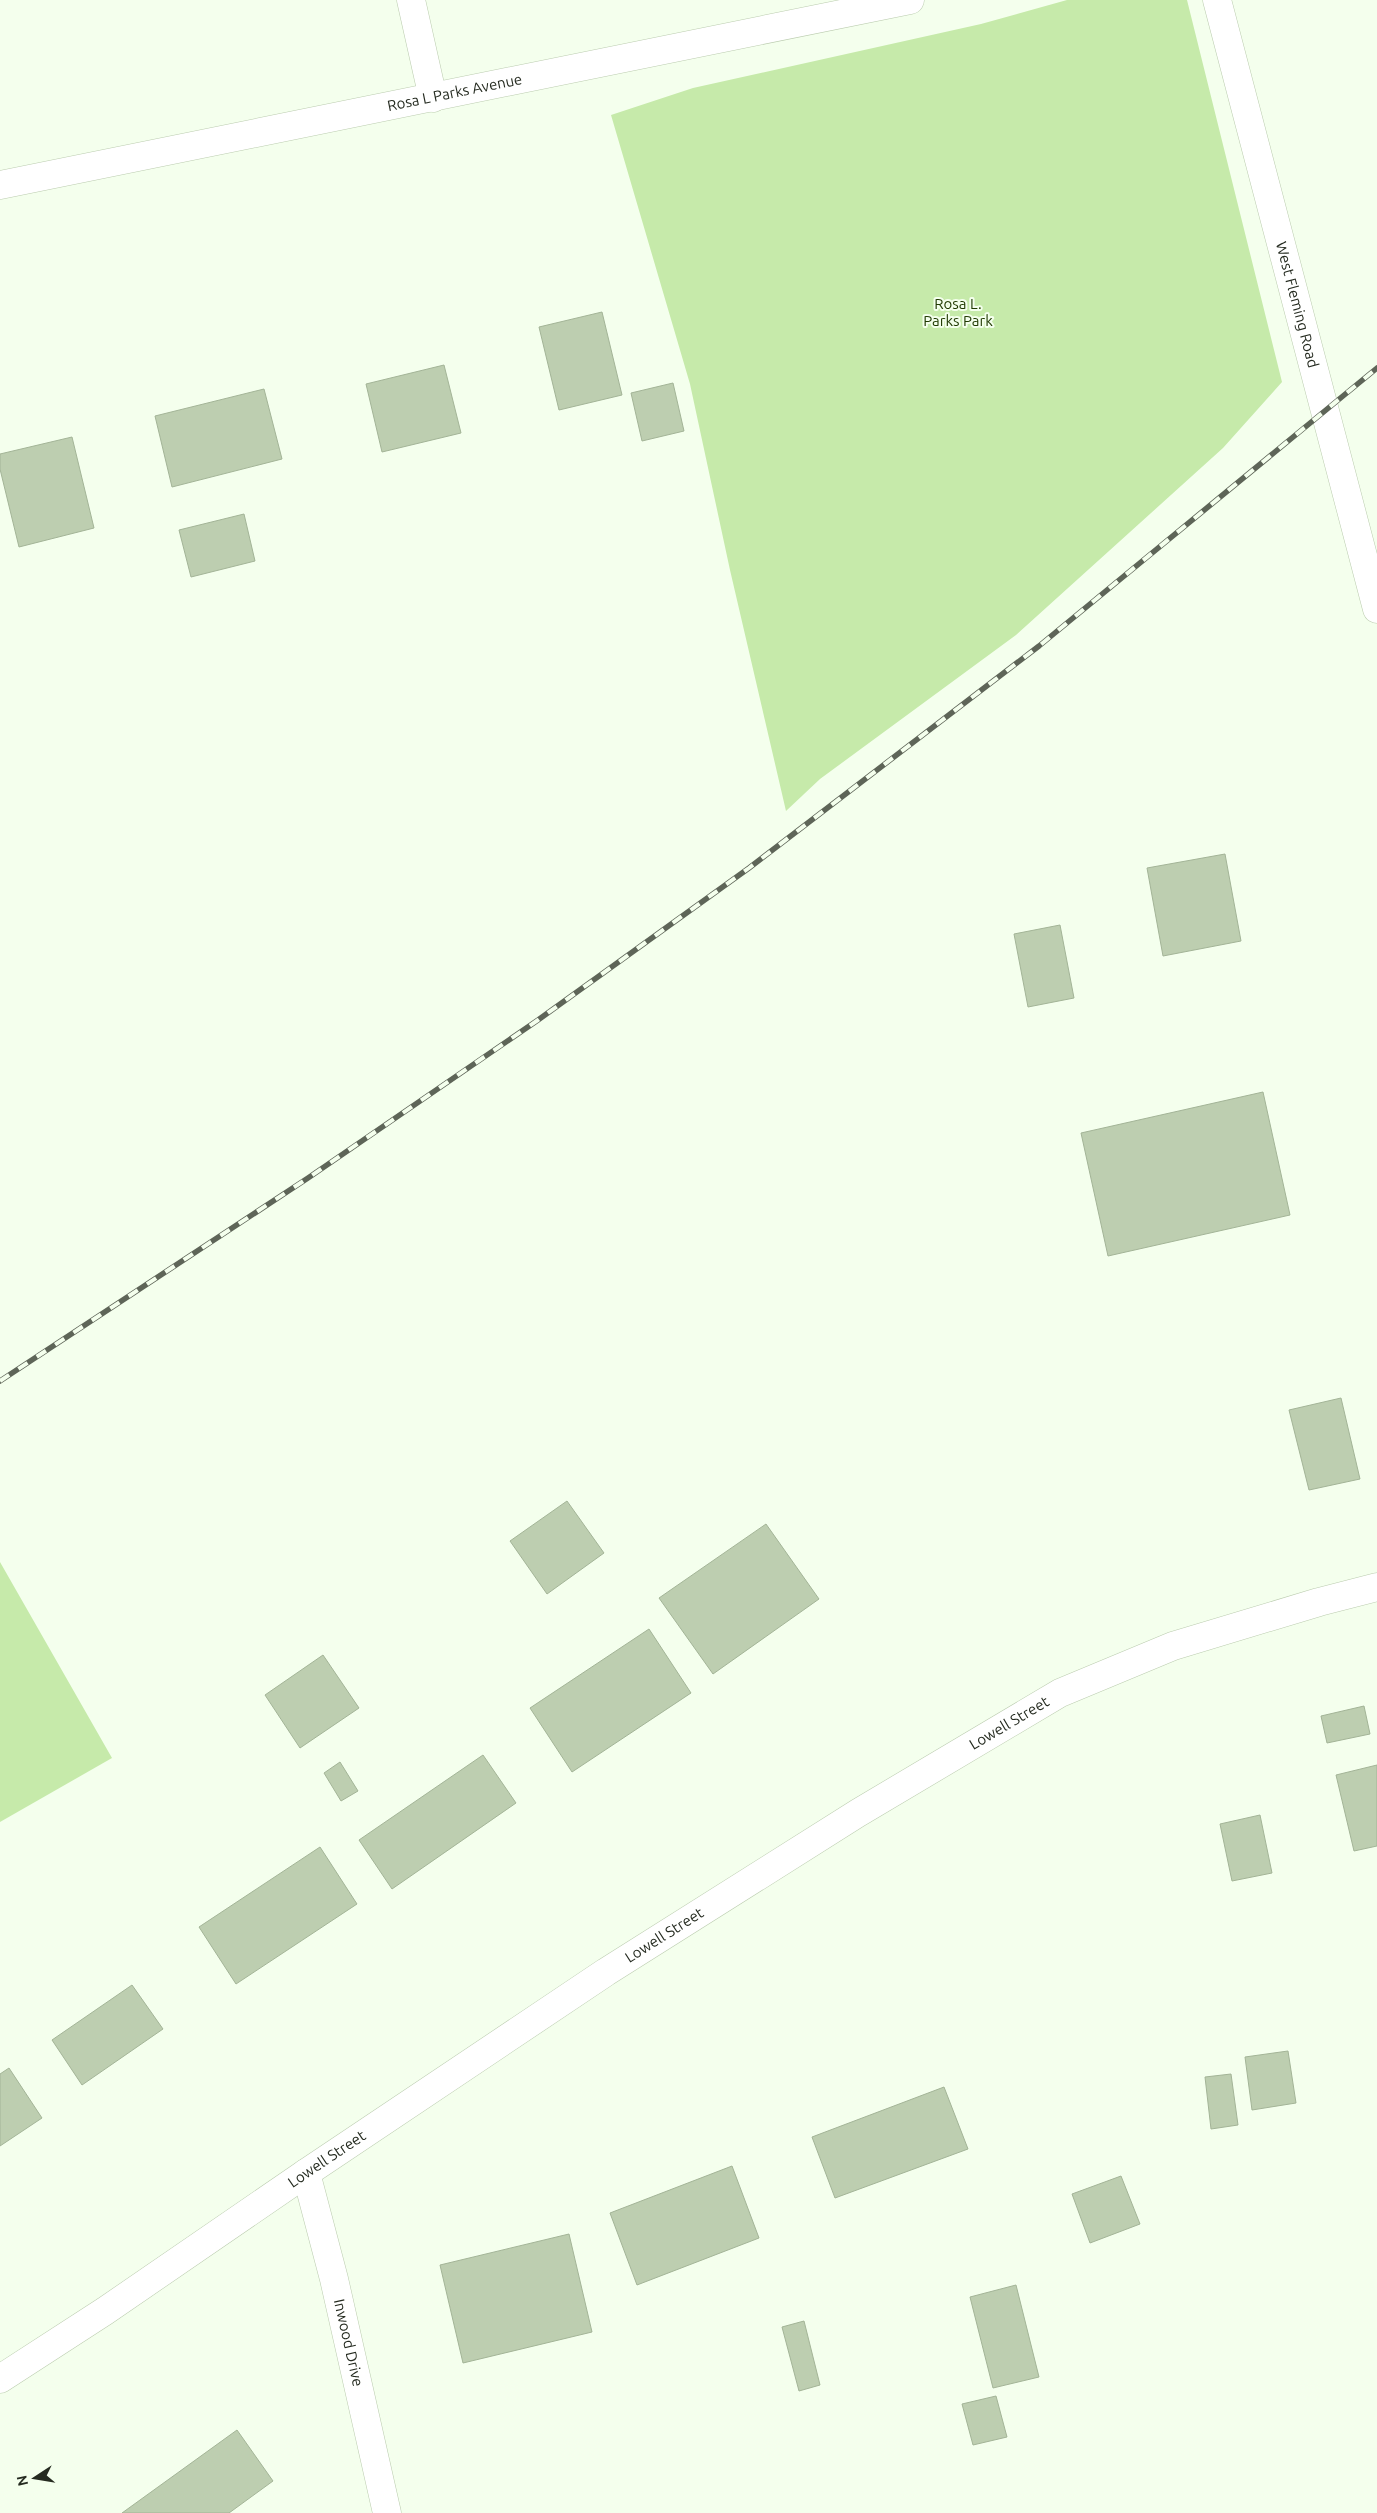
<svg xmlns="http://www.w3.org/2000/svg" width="1377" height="2513" font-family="Ubuntu,sans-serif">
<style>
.green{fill:#c6eaaa}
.building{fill:#bdceb0;stroke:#a3b497}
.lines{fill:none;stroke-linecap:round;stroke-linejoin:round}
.street-casing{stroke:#bbccaf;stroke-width:29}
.secondary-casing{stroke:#bbccaf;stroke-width:29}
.street{stroke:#fff;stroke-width:28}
.secondary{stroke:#fff;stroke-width:28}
.rail-casing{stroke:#5e6558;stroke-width:5.5}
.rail{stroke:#f4ffed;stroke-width:4;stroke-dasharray:11;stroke-linecap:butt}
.labels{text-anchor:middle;stroke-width:4;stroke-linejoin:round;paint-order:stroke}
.street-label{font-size:15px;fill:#252b20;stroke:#f4ffed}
.park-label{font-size:15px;fill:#1f3900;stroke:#f4ffed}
</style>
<rect width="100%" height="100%" fill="#f4ffed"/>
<!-- green -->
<path class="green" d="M1067,0h120l95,382 -59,66 -207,187 -196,144 -34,32 -56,-241 -40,-186 -79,-269 82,-27 288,-64z
M0,1562l112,196 -112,64z"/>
<!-- building -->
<path class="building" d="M602,312l20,83 -63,15 -20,-83z
M444,365l17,68 -79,19 -16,-68z
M673,383l11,48 -42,10 -11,-48z
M264,389l18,70 -110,28 -17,-71z
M72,437l22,91 -75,19 -19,-78v-15z
M244,514l11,47 -64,16 -12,-47z
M1225,854l16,87 -78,15 -16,-88z
M1060,925l14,73 -46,9 -14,-73z
M1263,1092l27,123 -182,41 -27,-123z
M1341,1398l19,81 -51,11 -20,-80z
M567,1501l37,52 -57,41 -37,-53z
M766,1524l53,75 -106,75 -54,-76z
M649,1629l42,64 -119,79 -42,-64z
M323,1655l36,53 -59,40 -35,-53z
M1364,1706l6,28 -43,9 -6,-27z
M483,1755l33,48 -124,86 -33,-49z
M340,1762l18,29 -17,10 -17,-28z
M1377,1765v81l-23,5 -18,-76z
M1260,1815l12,58 -40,8 -12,-57z
M320,1847l37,57 -121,80 -37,-57z
M132,1985l31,44 -81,56 -30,-45z
M1288,2051l8,52 -44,7 -7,-53z
M9,2068l33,50 -42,28v-72z
M1231,2074l7,51 -27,4 -6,-52z
M944,2087l24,62 -133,49 -23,-61z
M732,2166l27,72 -122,47 -27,-72z
M1121,2176l19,48 -50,19 -18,-49z
M569,2234l23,98 -129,31 -23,-98z
M1016,2285l23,92 -46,11 -23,-91z
M804,2321l16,64 -21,6 -17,-64z
M996,2396l11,41 -34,8 -11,-41z
M237,2430l36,51 -44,32h-107z"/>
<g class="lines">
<defs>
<g id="street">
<path d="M411,0l22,98"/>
<path id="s1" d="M1217,0l160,609"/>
<path id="s2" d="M306,2173l28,106 53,234"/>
<path id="s3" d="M0,2379l105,-68 201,-138 300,-201 252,-159 202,-120 113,-47 146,-44 58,-15"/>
</g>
<g id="secondary">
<path id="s4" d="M0,185l910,-185"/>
</g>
</defs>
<!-- street casing -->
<use href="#street" class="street-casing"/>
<!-- secondary casing -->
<use href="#secondary" class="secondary-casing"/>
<!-- street -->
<use href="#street" class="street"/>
<!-- secondary -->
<use href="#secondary" class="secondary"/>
<defs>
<path id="rail" d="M0,1381l308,-203 230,-158 211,-152 290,-222 338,-278"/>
</defs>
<!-- rail casing -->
<use href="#rail" class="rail-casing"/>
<!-- rail -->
<use href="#rail" class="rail"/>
</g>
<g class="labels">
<!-- street labels -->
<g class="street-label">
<text dy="5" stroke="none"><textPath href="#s4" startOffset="464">Rosa L Parks Avenue</textPath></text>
<text dy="5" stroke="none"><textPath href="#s1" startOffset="315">West Fleming Road</textPath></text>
<text dy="5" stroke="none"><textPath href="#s3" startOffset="1204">Lowell Street</textPath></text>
<text dy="5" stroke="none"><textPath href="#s3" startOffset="799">Lowell Street</textPath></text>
<text dy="5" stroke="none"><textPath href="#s3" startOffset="394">Lowell Street</textPath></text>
<text dy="5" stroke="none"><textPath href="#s2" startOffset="175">Inwood Drive</textPath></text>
</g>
<!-- park labels -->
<g class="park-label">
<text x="958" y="309">Rosa L.<tspan x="958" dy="17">Parks Park</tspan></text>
</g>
</g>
<!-- north arrow -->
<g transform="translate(35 2478) rotate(258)" stroke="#f4ffed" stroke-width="4" paint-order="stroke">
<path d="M0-4L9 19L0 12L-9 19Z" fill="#252b20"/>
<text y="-8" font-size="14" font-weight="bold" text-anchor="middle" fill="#252b20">N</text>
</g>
</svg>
